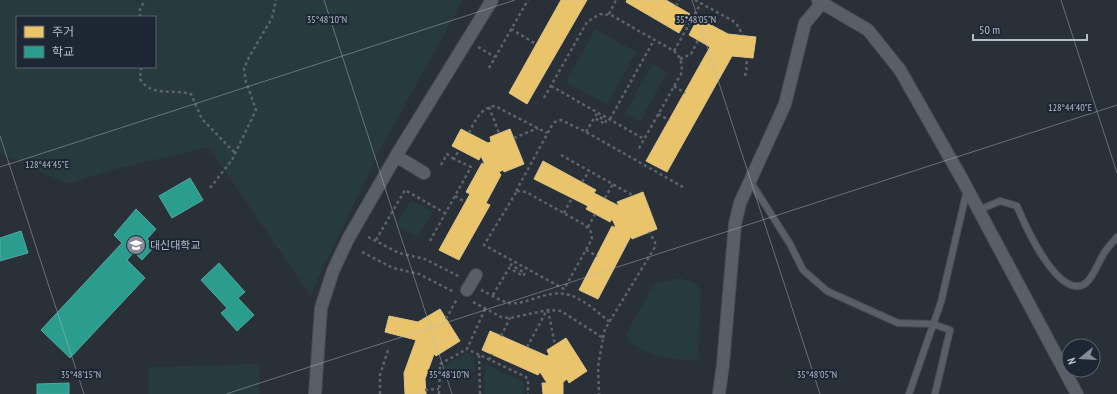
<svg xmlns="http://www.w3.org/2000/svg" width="1117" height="394" font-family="'PT Sans Narrow','Noto Sans KR',sans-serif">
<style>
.green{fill:#273a3e;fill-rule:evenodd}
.homes{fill:#e9c46a;stroke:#d9c286}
.schools{fill:#2a9d8f;stroke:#53a6a0}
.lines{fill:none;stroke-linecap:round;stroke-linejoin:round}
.service-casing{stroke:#484c53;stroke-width:8}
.minor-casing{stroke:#484c53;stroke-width:14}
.path{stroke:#5d636a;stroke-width:2.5;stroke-dasharray:3 3;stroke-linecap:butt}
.service{stroke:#5a5e66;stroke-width:6}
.minor{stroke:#5a5e66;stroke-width:12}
.ticks{fill:none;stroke:#b4bcc9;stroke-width:1;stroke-opacity:0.45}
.labels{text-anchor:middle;stroke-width:4;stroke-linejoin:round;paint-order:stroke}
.poi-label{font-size:11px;fill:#b4bcc9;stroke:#1d2633;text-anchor:start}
.ticks-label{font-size:10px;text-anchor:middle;fill:#b4bcc9;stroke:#1d2633;stroke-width:4;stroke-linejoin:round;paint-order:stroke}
</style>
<rect width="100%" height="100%" fill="#2a3038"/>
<!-- green -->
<path class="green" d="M0,0h463l-84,152 -69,144 -101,-149 -93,22 -48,15 -68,-31zM17,17h138v50h-138z
M595,29l41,23 -29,53 -41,-23z
M652,64l15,8 -27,50 -15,-8z
M411,200l22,12 -15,25 -22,-12z
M680,278l13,4 8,8 -3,62 1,9c-19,-1 -67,-6 -73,-27l28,-50z
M467,353l7,4 1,15 -33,-3 2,-4z
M259,364v30h-110v-27z
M485,364l38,18v12h-38z"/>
<!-- homes -->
<path class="homes" d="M561,0h26l-60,104 -18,-11z
M627,0h39l24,14 -11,19 -53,-31z
M698,18l30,16 28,3 -3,21 -21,-2 -65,116 -21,-11 64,-114 -21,-12z
M461,129l27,14 3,-1 -1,-5 20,-8 14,35 -20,8 -1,-2 -4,2 2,3 -15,28 4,2 -31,55 -20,-10 31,-56 -4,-2 16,-29 3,2 -4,-9 -2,4 -27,-14z
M543,161l53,29 -2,3 25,13 -2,-4 26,-10 14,37 -25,10 -1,-3 -33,63 -19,-9 33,-64 3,2v-3l-3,-6 -2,3 -24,-13 2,-3 -54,-27z
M440,309l20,32 -24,15 -2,-2 -9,25 1,15h-21l-1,-21 12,-33 -31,-8 4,-16 29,6z
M490,331l57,25 2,-1 -2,-5 19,-12 21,33 -18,12 -2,-4 -4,3v12h-20l-1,-11h5l-7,-11 -2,3 -56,-25z"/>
<!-- schools -->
<path class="schools" d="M190,178l13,22 -31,18 -13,-22z
M136,209l20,20 -9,10 7,8 -12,13 -8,-8 -7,8 18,18 -75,80 -29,-28 81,-87 -8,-8z
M21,231l7,22 -28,8v-23z
M219,263l26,29 -7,6 16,17 -17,16 -16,-18 6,-5 -26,-28z
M69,383v11h-32v-10z"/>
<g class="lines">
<defs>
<path id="service" d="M750,181l40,63 13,26 24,21 71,32 35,1 17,6 -15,64
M979,210l21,-9 17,5c7,17 42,97 69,77 8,-6 14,-26 21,-34 3,-4 7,-8 10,-12
M909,394l32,-92 26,-112"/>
<path id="minor" d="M822,3l46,27 32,40 62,109 115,215
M396,156l28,17
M467,290l9,-15
M315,394l6,-86 12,-37 15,-32 48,-83 96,-156
M719,394l4,-30 12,-140 5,-21 45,-99 20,-81 17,-20 -4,-3"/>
</defs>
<!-- service casing -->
<use href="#service" class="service-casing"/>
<!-- minor casing -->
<use href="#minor" class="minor-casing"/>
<!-- path -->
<path class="path" d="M695,0l38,21 4,4 6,10
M676,6l3,-6
M609,14l7,-14
M140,17v-8l5,-9
M511,29l25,15
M478,47l17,10
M674,51l27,-48
M680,59l11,-5 7,-14
M141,67l-1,12c11,18 33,10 51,15l11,25 33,34
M489,68l39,-68
M745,76l2,-10 -1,-8
M551,86l93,53
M674,86l11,7
M544,98l43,-76 13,-8 11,1 63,36c7,6 9,14 7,23l-43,76
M489,107l10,26
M658,114l11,6
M610,119l44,-79
M586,132l8,-14 11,6 1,-3 -10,-6 2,-3
M469,133c6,-12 11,-25 26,-27l52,27
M514,138l24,-10
M561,155l73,41
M441,165l6,-11 7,5
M582,182l7,-11
M210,188l22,-28 24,-50 -10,-28 -2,-13 5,-12 23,-39 4,-18
M516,191l35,-64 4,-5 6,-2 25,12 97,55
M517,191l9,1 59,33 6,7 1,7 -28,50 -80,-44z
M455,196l10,6
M605,198l8,-14
M564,213l8,-15
M588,227l7,-13
M368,237l31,16 26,6 35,18
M376,240l29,-50 40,23
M430,241l41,-74 -17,-8 5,-9
M586,250l11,6
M362,252l31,16 26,6 35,18
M481,290c9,4 19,11 28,13 16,3 36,-13 57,-9 17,4 31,18 44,28
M493,295l16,-27 14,8 2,-3 -14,-8 2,-4
M473,302l28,15 9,1 38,-8 13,1 42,27 -5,29 1,27
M485,309l-18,40 59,28 2,4v13
M548,310l7,35
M446,319l11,-20
M501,336l9,-18
M603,338l2,-9 50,-82v-5l-6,-10
M527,347l20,-37
M479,355l1,39
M489,360l3,-6
M425,390l14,-1
M380,394v-19l9,-28
M439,394l1,-30 27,-15"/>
<!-- service -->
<use href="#service" class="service"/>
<!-- minor -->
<use href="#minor" class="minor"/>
</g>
<!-- ticks -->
<path class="ticks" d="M324,0l128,394M692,0l128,394M1061,0l56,173M0,136l84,258M0,167l515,-167M226,394l891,-289"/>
<!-- icons -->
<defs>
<symbol id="university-disc" viewBox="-11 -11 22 22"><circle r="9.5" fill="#848b96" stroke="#1d2633"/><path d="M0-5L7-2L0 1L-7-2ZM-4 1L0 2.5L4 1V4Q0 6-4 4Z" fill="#fff"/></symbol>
</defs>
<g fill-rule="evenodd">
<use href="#university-disc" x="125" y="234" width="22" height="22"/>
</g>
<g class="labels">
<!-- poi labels -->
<g class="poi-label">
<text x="150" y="249">대신대학교</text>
</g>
</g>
<g class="ticks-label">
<text x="327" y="23">35°48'10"N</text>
<text x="696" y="23">35°48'05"N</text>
<text x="1070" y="111">128°44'40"E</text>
<text x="47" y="168">128°44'45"E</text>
<text x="81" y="378">35°48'15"N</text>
<text x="449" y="378">35°48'10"N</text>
<text x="817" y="378">35°48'05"N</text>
</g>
<!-- legend -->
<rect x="16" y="16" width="140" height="52" fill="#1d2633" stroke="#59626f"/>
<rect x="24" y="26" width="20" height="12" fill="#e9c46a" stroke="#59626f"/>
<text x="52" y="36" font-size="12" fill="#b4bcc9">주거</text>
<rect x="24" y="46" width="20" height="12" fill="#2a9d8f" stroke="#59626f"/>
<text x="52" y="56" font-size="12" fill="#b4bcc9">학교</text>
<!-- north arrow -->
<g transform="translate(1081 358) rotate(252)"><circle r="19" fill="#1d2633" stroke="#59626f"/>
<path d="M0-3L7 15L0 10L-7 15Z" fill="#848b96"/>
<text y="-6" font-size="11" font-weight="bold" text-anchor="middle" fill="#b4bcc9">N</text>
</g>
<!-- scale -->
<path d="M973 34v6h114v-6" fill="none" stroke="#b4bcc9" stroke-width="2"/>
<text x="979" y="34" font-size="12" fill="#b4bcc9" stroke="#1d2633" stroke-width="3" paint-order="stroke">50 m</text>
</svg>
